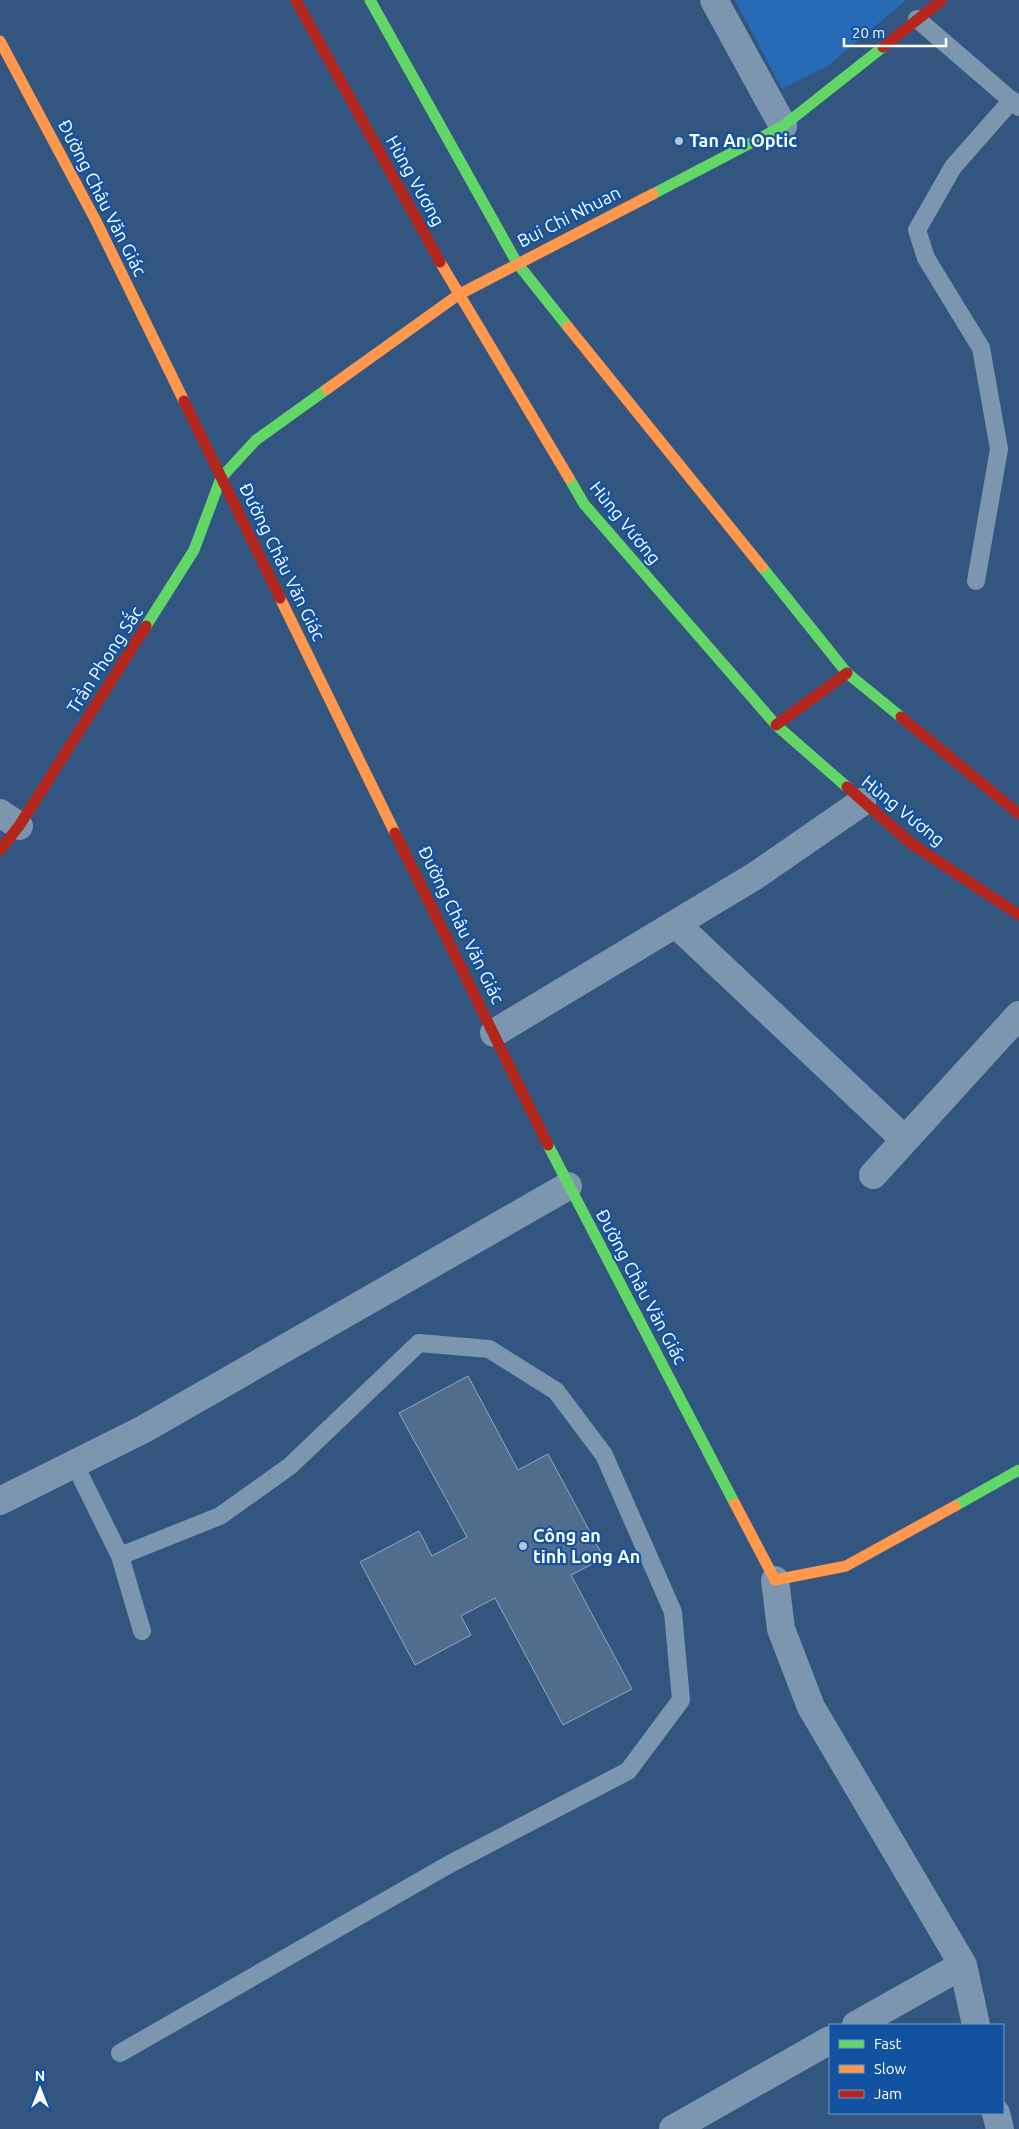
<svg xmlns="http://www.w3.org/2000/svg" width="1019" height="2129" font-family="Ubuntu,sans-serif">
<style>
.green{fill:#276ab6}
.building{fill:#506d8e;stroke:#92a6be}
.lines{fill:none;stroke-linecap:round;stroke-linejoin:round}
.lane{stroke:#7d96b0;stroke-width:18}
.street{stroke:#7d96b0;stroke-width:28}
.fast{stroke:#63d668;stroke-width:11}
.slow{stroke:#ff974d;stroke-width:11}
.jam{stroke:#b3261e;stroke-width:11}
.poi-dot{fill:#b7c4d3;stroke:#1252a0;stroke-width:2}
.labels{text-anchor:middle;stroke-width:4.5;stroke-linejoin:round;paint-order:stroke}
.poi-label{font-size:18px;font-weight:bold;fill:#fff;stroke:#1252a0;text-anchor:start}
.street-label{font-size:18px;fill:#fff;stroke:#1252a0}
</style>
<rect width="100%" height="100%" fill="#325680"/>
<!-- green -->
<path class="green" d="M735,0h171l-78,66 -46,23z"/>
<!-- building -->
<path class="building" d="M468,1376l50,94 30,-16 56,104 -33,17 61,114 -69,36 -68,-127 -34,18 10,19 -56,30 -55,-103 59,-31 13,25 35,-19 -68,-124z"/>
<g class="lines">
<!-- lane -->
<path class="lane" d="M917,19l102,88
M976,581l23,-132 -18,-101 -55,-90 -9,-28 36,-63 59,-67
M74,1463l46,93
M120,2053l328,-188 180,-94 53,-71 -8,-88 -69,-157 -48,-64 -67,-42 -70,-6 -129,123 -70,50 -100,40 22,75"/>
<!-- street -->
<path class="street" d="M714,0l69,126
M0,813l19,13
M676,924l229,216
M494,1033l261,-157 107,-74
M873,1175l146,-160
M0,1501l144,-72 424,-243
M775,1580l6,49 30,78 152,258 13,60
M856,2025l107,-60
M996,2113l4,16
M673,2129l157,-89"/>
<!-- fast -->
<path class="fast" d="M370,0l147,263 51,64
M653,194l130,-68 100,-79
M569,478l15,26 192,221 71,62
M762,567l85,106 54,44
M146,626l48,-76 27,-72 35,-38 71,-51
M548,1145l187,359
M955,1506l64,-36"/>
<!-- slow -->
<path class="slow" d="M0,41l96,180 88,180
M440,262l129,216
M568,327l194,240
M327,389l131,-94 195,-101
M280,598l115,235
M735,1504l40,76 71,-14 109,-60"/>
<!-- jam -->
<path class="jam" d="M296,0l144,262
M883,47l59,-47
M184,401l96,197
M901,717l118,97
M776,725l71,-52
M847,787l65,57 107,71
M395,833l153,312
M0,850l19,-24 127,-200"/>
</g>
<!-- markers -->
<g class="poi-dot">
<circle cx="679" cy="141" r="5"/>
<circle cx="523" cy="1546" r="5"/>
</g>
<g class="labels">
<!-- poi labels -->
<g class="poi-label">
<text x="689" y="147">Tan An Optic</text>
<text x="533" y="1542">Công an<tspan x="533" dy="21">tỉnh Long An</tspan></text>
</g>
<!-- street labels -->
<g class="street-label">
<text transform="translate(415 181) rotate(61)" y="6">Hùng Vương</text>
<text transform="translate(102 198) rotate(63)" y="6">Đường Châu Văn Giác</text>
<text transform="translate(569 217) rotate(-27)" y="6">Bui Chi Nhuan</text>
<text transform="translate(625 523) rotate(51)" y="6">Hùng Vương</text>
<text transform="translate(282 562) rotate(64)" y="6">Đường Châu Văn Giác</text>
<text transform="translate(105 660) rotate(-57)" y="6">Trần Phong Sắc</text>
<text transform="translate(903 811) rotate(39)" y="6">Hùng Vương</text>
<text transform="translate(461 925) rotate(64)" y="6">Đường Châu Văn Giác</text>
<text transform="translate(641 1287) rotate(62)" y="6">Đường Châu Văn Giác</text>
</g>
</g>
<!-- legend -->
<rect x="829" y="2024" width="175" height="90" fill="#1252a0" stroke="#7197c6"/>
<rect x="839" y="2040" width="25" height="8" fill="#63d668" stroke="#7197c6"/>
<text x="874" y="2049" font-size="15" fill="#ffffff">Fast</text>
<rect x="839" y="2065" width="25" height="8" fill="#ff974d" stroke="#7197c6"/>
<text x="874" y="2074" font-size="15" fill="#ffffff">Slow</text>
<rect x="839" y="2090" width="25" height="8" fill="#b3261e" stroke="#7197c6"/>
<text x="874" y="2099" font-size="15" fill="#ffffff">Jam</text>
<!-- north arrow -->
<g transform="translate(40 2089)" stroke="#1252a0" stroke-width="4" paint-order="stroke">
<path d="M0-4L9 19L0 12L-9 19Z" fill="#ffffff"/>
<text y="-8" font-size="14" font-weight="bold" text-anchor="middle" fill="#ffffff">N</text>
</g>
<!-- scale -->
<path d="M844 38v8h102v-8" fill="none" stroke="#ffffff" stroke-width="2.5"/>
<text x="852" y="38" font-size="15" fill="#ffffff" stroke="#1252a0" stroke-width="4" paint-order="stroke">20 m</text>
</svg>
